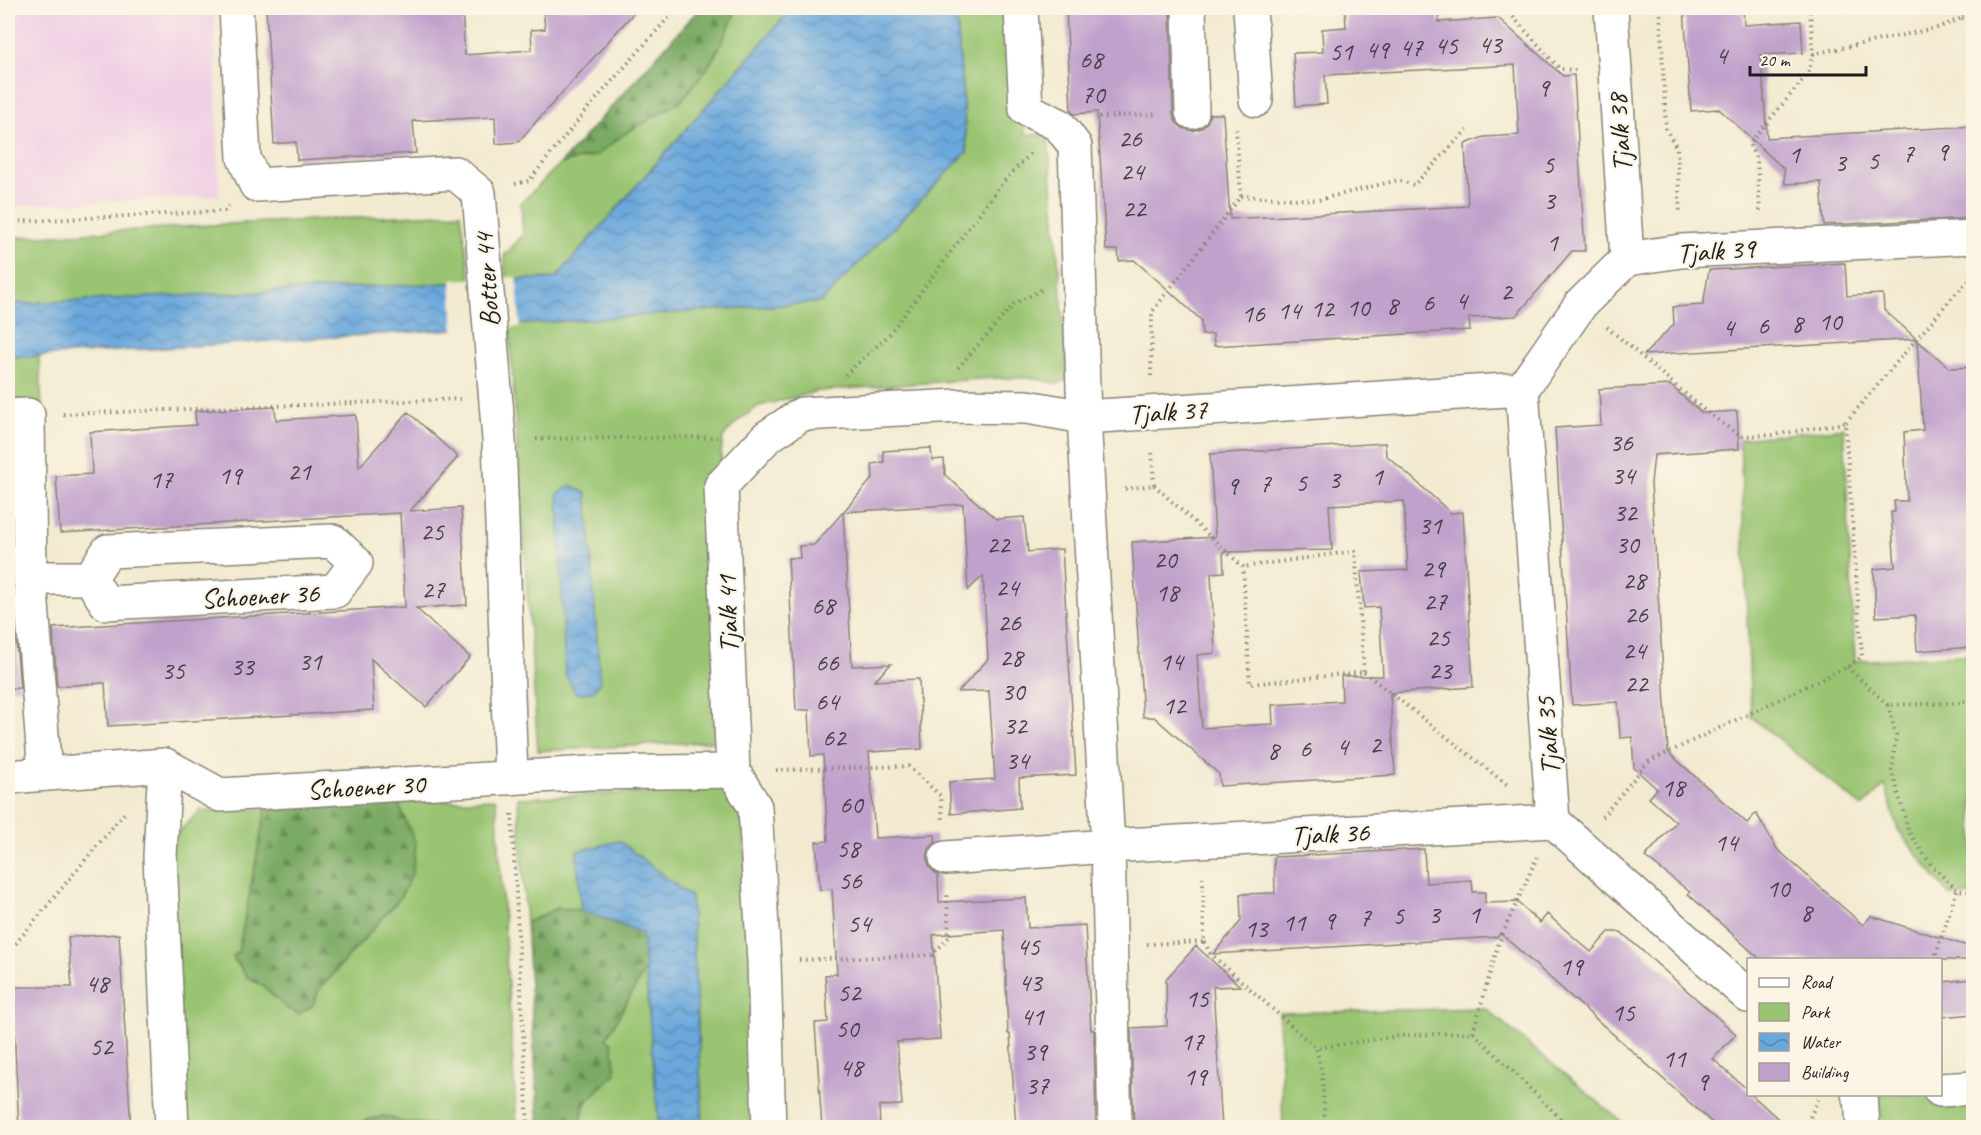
<svg xmlns="http://www.w3.org/2000/svg" width="1981" height="1135" font-family="Caveat,sans-serif">
<style>
.built{fill:#f0d0e5}
.green{fill:#99c471;stroke:#5a7046;stroke-width:1.5}
.forest{fill:url(#forest-firs);stroke:#4b6340;stroke-width:1.5}
.water{fill:url(#water-waves);stroke:#43627c;stroke-width:1.5}
.pier{fill:#f3ebd1}
.building{fill:#c0a1cc;fill-rule:evenodd}
.lines{fill:none;stroke-linecap:round;stroke-linejoin:round}
.street-casing{stroke:#888476;stroke-width:36}
.secondary-casing{stroke:#888476;stroke-width:36}
.path{stroke:#888476;stroke-width:4;stroke-dasharray:1.5 4.5;stroke-linecap:butt}
.street{stroke:#fff;stroke-width:33}
.secondary{stroke:#fff;stroke-width:33}
.labels{text-anchor:middle;stroke-width:4.5;stroke-linejoin:round;paint-order:stroke}
.number-label{font-size:26px;fill:#453d48}
.street-label{font-size:28px;fill:#1c1c1c;stroke:#fcf5e5}
</style>
<defs>
<pattern id="forest-firs" width="22" height="20" patternUnits="userSpaceOnUse" patternTransform="scale(1.5)"><rect width="22" height="20" fill="#7aaa63"/><path d="M5 1l3.5 6h-7zM16 11l3.5 6h-7z" fill="#638a51"/></pattern>
<pattern id="water-waves" width="16" height="10" patternUnits="userSpaceOnUse" patternTransform="scale(1.5)"><rect width="16" height="10" fill="#6aa8dc"/><path d="M0 5q4-4 8 0t8 0" fill="none" stroke="#5688b2"/></pattern>
</defs>
<rect width="100%" height="100%" fill="#fcf5e5"/>
<filter id="ink" filterUnits="userSpaceOnUse"><feTurbulence type="fractalNoise" baseFrequency=".0167" numOctaves="2"/><feDisplacementMap in="SourceGraphic" scale="12" xChannelSelector="R" yChannelSelector="G"/><feConvolveMatrix kernelMatrix="1 2 1 2 8 2 1 2 1" color-interpolation-filters="sRGB"/></filter>
<filter id="wash" filterUnits="userSpaceOnUse"><feTurbulence type="fractalNoise" baseFrequency=".008" numOctaves="4" result="noise"/><feDisplacementMap in="SourceGraphic" scale="24" xChannelSelector="R" yChannelSelector="G"/><feGaussianBlur stdDeviation="1.35" result="paint"/><feColorMatrix in="noise" values="0 0 0 0 0 0 0 0 0 0 0 0 0 0 0 0 0 1.4 0 .05"/><feComposite in="paint" operator="in"/></filter>
<g filter="url(#wash)">
<rect width="100%" height="100%" fill="#f3ebd1"/>
<!-- built -->
<path class="built" d="M8,8h206l5,188 -211,10z"/>
<!-- green -->
<path class="green" d="M737,8h55l-236,270 -50,2 -2,-24 19,-21 -2,-32 39,-39 37,-9 27,-21 57,-33 27,-34 15,-26z
M956,8h55l14,126 23,1 20,244 -10,5 -24,-6h-42l-173,13 -60,15 -21,15 -15,16 -2,17 17,286 -200,11 -29,-426 312,-23 146,-150z
M461,213l10,69 -463,22v-66l220,-14z
M39,356l3,52 -34,2v-52z
M1844,428l11,233 118,-7v241l-23,1 -52,-66 -13,-45 -23,22 -111,-90 -11,-278z
M741,788l22,339h-60l-12,-230 -72,-56 -42,10 4,59 -24,-2 -31,15 -8,-125z
M496,799l21,328h-74l-4,-2 -36,-3 -19,-6 -43,11h-156l-14,-288 31,-30 6,2 58,-2 -28,144 -4,2v4l13,18 16,9 11,11 38,9 7,-16 81,-92 12,-24 3,-30 -17,-41z
M646,968l13,159 -80,1 6,-25 31,-30 -10,-34z
M1485,1008l143,119h-345l-4,-114z
M1973,1088v39h-92l-1,-32 60,-1z"/>
<!-- forest -->
<path class="forest" d="M700,8h37l-14,33 -15,26 -27,34 -57,33 -27,21 -37,9z
M398,803l18,41 -4,30 -12,24 -81,92 -7,16 -13,8 -13,-6 -23,-22 -16,-9 -13,-18v-4l4,-2 28,-144z
M557,908l24,2 61,23 4,35 -40,71 6,3 4,31 -31,30 -6,24h-40l-13,-204z
M384,1116l19,6 36,3 4,2h-102z"/>
<!-- water -->
<path class="water" d="M792,8h164l11,144 -146,150 -348,26 -465,30v-54l548,-26z
M571,485l16,9 13,188 -7,9 -16,3 -12,-19 -7,-181z
M619,841l72,56 12,230h-44l-17,-194 -61,-23 -4,-59z"/>
<!-- pier -->
<path class="pier" d="M517,277l3,50 -66,5 -3,-52z"/>
<g id="blocks">
<!-- building -->
<path class="building" d="M266,8h196l3,47 67,-5 -1,-20 14,-1 -2,-21h95l-120,134 -22,2 -1,-27 -82,4 3,32 -119,7 -1,-18 -22,2z
M1066,8h104l3,105 3,9 7,6 9,3 10,-3 6,-7 2,-7h13l7,105 238,-13 -3,-62 19,-7 35,-2 -4,-70 -190,10 2,29 -31,2 -3,-53 30,-1 -1,-23 24,-2 -1,-19h94v14l59,-4 65,58 11,-1 11,176h-13l-56,65 -47,2 1,12 -256,16 -1,-12 -11,1 -1,-15 -36,-33 -31,-27 -15,1 -1,-11h-12l-9,-138 -23,2 -3,-3z
M1684,8h59l1,17 57,-4 2,32 -42,2 6,83 207,-12v92l-150,7 -3,-43 -36,2 -1,-15 -65,-60 -28,2z
M1845,263l2,33 36,-2 1,16 33,29 -273,16 30,-31 -1,-17 30,-2 6,-35z
M1917,340l33,28 24,-1v280l-57,4 -2,-36 -39,2 -2,-48 21,-2 -4,-55h4l-1,-11h13l-3,-69 19,-2z
M1670,385l32,28 35,-2 2,38 -85,6 -3,28 17,269 79,71 9,-10 21,36 86,76 8,-9 103,32v12h-213l-73,-66 2,-2 -45,-35 31,-35 -27,-24 8,-9 -23,-21 -2,-31 -12,1 -2,-36 -46,3 -17,-277 46,-3 -2,-36z
M275,407l1,13 80,-5 3,52 49,-55 50,45 -48,54 51,-3 6,97 -51,3 54,49 -44,50 -55,-48 3,51 -266,16 -3,-43 -48,3 -4,-58 352,-21 -5,-94 -340,20 -4,-57 36,-2 -2,-42 106,-7 -1,-14z
M1385,443l1,12 33,29 32,29 12,-1 10,175 -83,6 5,82 -175,11 -1,-12 -65,-57h-11l-11,-175 83,-5 -5,-83zM1404,501l4,69 -47,2 3,36 15,-1 4,69h-42l1,25 -70,4 1,19 -71,4 -5,-73 18,-2 -4,-80 13,-1 -1,-20 109,-2 -3,-45z
M931,448l1,12 12,-1 1,16 51,44 28,-2 4,35 34,-3 14,226 -57,3 1,30 -69,6 -2,-32 46,-3 -6,-88 -31,1 30,-33 -5,-83 -15,14 -5,-86 -120,8 9,154 39,-2 -17,17 45,-2 3,70 -53,3 6,86 60,-3 1,7 -7,7 -2,10 3,9 8,7 1,27 87,-4 2,30 57,-3 6,105h3l2,98h-80l-6,-94h-2l-4,-104 -71,5 7,104 -43,3 5,63 -23,1 1,22h-58l-7,-105 13,-1 -3,-47 12,-1 -5,-85 -12,1 -4,-48 12,-1 -5,-86 -12,1 -2,-46h-13l-8,-152h12l-1,-12 15,-1 59,-67 -1,-14 12,-2 -1,-11z
M8,630h7l5,58 -12,1z
M1424,849l2,34 46,-3 1,12h12v11l32,-1 23,21 7,-9 44,38 18,-20h12l115,102 -23,25 36,32v4h3l36,33h-70l-218,-195 -2,4 -285,17 28,-33 -1,-27 35,-1 -1,-36z
M119,934l12,194h-112l-7,-141h60l-4,-50z
M1196,946l44,40 -27,1 9,141h-88l-3,-100 36,-2 -1,-47z
M1974,979v35l-33,3v-35z"/>
</g>
</g>
<g filter="url(#ink)">
<use href="#blocks" fill-opacity="0" stroke="#888476" stroke-width="1.5"/>
<g class="lines">
<defs>
<path id="street" d="M236,8l8,150 12,27 199,-12 24,20 20,246 12,339
M1021,8l5,101 33,16 16,21 9,271 438,-28
M1189,8l3,104
M1250,8l6,92
M1611,8l16,251
M1522,389l31,432 195,175
M1522,389l59,-85 46,-45 54,-8 293,-14
M8,416l20,-1 2,163
M165,765l-5,91 12,272
M733,771l-12,-285 46,-49 35,-23 157,-8 68,1 57,10 24,429 7,282
M45,774l-15,-196h60l18,-27 225,-10 23,22 -21,28 -229,12 -16,-25
M946,858l162,-12 445,-25
M1940,1090l34,-2
M1858,1094l3,2 2,32"/>
<path id="secondary" d="M8,777l157,-12 55,30 370,-22 143,-2 22,36 9,155 5,166"/>
</defs>
<!-- street casing -->
<use href="#street" class="street-casing"/>
<!-- secondary casing -->
<use href="#secondary" class="secondary-casing"/>
<!-- path -->
<path class="path" d="M1505,8l55,61 17,1
M1660,8l6,121 11,19 3,66
M1962,18l12,4
M1813,54l124,-26 25,-10 -1,-10
M1099,117l58,-3
M515,184l14,-3 59,-73 89,-100
M1241,196l77,4 80,-20 16,5 53,-55
M1760,211l-3,-51 -8,-16 59,-70 5,-20 -3,-46
M8,222l216,-11 6,-5
M1607,327l97,83 36,26 33,-1 72,-12
M958,368l56,-64 29,-15
M845,375l43,-39 115,-154 29,-30
M1151,376l1,-64 89,-116 -5,-67
M63,414l397,-15
M536,439l181,-2
M1154,485l89,82 7,117 114,-12 -9,-121 -112,16
M1125,489l29,-4 -2,-36
M1847,667l41,38 73,-2 13,-5
M1364,672l146,115
M1888,705l8,30 -4,36 17,61 22,33 26,25 17,2
M776,770l132,-4 33,30 2,26
M512,814l16,314
M1602,817l46,-55 199,-95 15,-10 -17,-234 111,-130 18,-16
M1204,942l6,11 106,95
M1147,944l57,-2 -1,-65
M8,953l118,-142
M799,960l133,-5 17,-18 -2,-42
M1934,960l23,-70
M1473,1032l26,-90 38,-85
M1325,1128l-3,-55 -6,-25 83,-12 74,-4 97,96
M1805,1128l15,-33"/>
<!-- street -->
<use href="#street" class="street"/>
<!-- secondary -->
<use href="#secondary" class="secondary"/>
</g>
</g>
<g class="labels">
<!-- number labels -->
<g class="number-label">
<text x="1490" y="53">43</text>
<text x="1446" y="54">45</text>
<text x="1411" y="56">47</text>
<text x="1377" y="58">49</text>
<text x="1341" y="60">51</text>
<text x="1721" y="64">4</text>
<text x="1091" y="68">68</text>
<text x="1543" y="96">9</text>
<text x="1093" y="103">70</text>
<text x="1130" y="147">26</text>
<text x="1942" y="160">9</text>
<text x="1908" y="162">7</text>
<text x="1794" y="163">1</text>
<text x="1873" y="169">5</text>
<text x="1840" y="171">3</text>
<text x="1548" y="173">5</text>
<text x="1132" y="180">24</text>
<text x="1549" y="209">3</text>
<text x="1134" y="217">22</text>
<text x="1552" y="251">1</text>
<text x="1506" y="300">2</text>
<text x="1461" y="309">4</text>
<text x="1428" y="311">6</text>
<text x="1392" y="314">8</text>
<text x="1358" y="316">10</text>
<text x="1322" y="317">12</text>
<text x="1289" y="319">14</text>
<text x="1253" y="322">16</text>
<text x="1830" y="330">10</text>
<text x="1797" y="332">8</text>
<text x="1763" y="334">6</text>
<text x="1728" y="336">4</text>
<text x="1621" y="451">36</text>
<text x="299" y="480">21</text>
<text x="230" y="484">19</text>
<text x="1623" y="484">34</text>
<text x="1377" y="485">1</text>
<text x="161" y="488">17</text>
<text x="1334" y="488">3</text>
<text x="1301" y="491">5</text>
<text x="1265" y="492">7</text>
<text x="1232" y="494">9</text>
<text x="1625" y="521">32</text>
<text x="1430" y="534">31</text>
<text x="432" y="540">25</text>
<text x="998" y="553">22</text>
<text x="1627" y="553">30</text>
<text x="1165" y="568">20</text>
<text x="1433" y="577">29</text>
<text x="1634" y="589">28</text>
<text x="1007" y="596">24</text>
<text x="433" y="598">27</text>
<text x="1167" y="601">18</text>
<text x="1435" y="610">27</text>
<text x="823" y="614">68</text>
<text x="1636" y="623">26</text>
<text x="1009" y="631">26</text>
<text x="1438" y="646">25</text>
<text x="1634" y="659">24</text>
<text x="1011" y="666">28</text>
<text x="310" y="670">31</text>
<text x="1171" y="670">14</text>
<text x="827" y="671">66</text>
<text x="242" y="675">33</text>
<text x="173" y="679">35</text>
<text x="1440" y="679">23</text>
<text x="1636" y="692">22</text>
<text x="1013" y="700">30</text>
<text x="827" y="710">64</text>
<text x="1174" y="714">12</text>
<text x="1015" y="734">32</text>
<text x="834" y="746">62</text>
<text x="1375" y="753">2</text>
<text x="1342" y="755">4</text>
<text x="1305" y="757">6</text>
<text x="1273" y="759">8</text>
<text x="1017" y="769">34</text>
<text x="1673" y="796">18</text>
<text x="851" y="813">60</text>
<text x="1726" y="851">14</text>
<text x="848" y="857">58</text>
<text x="850" y="889">56</text>
<text x="1778" y="897">10</text>
<text x="1806" y="921">8</text>
<text x="1434" y="923">3</text>
<text x="1474" y="923">1</text>
<text x="1398" y="924">5</text>
<text x="1365" y="926">7</text>
<text x="1329" y="929">9</text>
<text x="1294" y="931">11</text>
<text x="859" y="932">54</text>
<text x="1256" y="937">13</text>
<text x="1028" y="955">45</text>
<text x="1571" y="975">19</text>
<text x="1030" y="991">43</text>
<text x="97" y="992">48</text>
<text x="849" y="1001">52</text>
<text x="1197" y="1007">15</text>
<text x="1623" y="1021">15</text>
<text x="1032" y="1025">41</text>
<text x="847" y="1037">50</text>
<text x="1192" y="1050">17</text>
<text x="101" y="1055">52</text>
<text x="1035" y="1060">39</text>
<text x="1674" y="1067">11</text>
<text x="851" y="1076">48</text>
<text x="1195" y="1085">19</text>
<text x="1702" y="1090">9</text>
<text x="1037" y="1094">37</text>
</g>
<!-- street labels -->
<g class="street-label">
<text transform="translate(1619 133) rotate(-94)" y="10">Tjalk 38</text>
<text transform="translate(1716 250) rotate(-4)" y="10">Tjalk 39</text>
<text transform="translate(486 280) rotate(-94)" y="10">Botter 44</text>
<text transform="translate(1168 411) rotate(-4)" y="10">Tjalk 37</text>
<text transform="translate(260 595) rotate(-3)" y="10">Schoener 36</text>
<text transform="translate(727 614) rotate(-92)" y="10">Tjalk 41</text>
<text transform="translate(1547 736) rotate(-94)" y="10">Tjalk 35</text>
<text transform="translate(366 786) rotate(-3)" y="10">Schoener 30</text>
<text transform="translate(1330 833) rotate(-3)" y="10">Tjalk 36</text>
</g>
</g>
<!-- margin -->
<rect width="1981" height="1135" fill="none" stroke="#fcf5e5" stroke-width="30"/>
<!-- legend -->
<rect x="1747" y="958" width="195" height="138" fill="#fcf5e5" stroke="#a29e95" stroke-width="1.5"/>
<rect x="1759" y="978" width="30" height="9" fill="#ffffff" stroke="#a29e95" stroke-width="1.5"/>
<text x="1801" y="988" font-size="18" fill="#1c1c1c">Road</text>
<rect x="1759" y="1003" width="30" height="18" fill="#99c471" stroke="#a29e95" stroke-width="1.5"/>
<text x="1801" y="1018" font-size="18" fill="#1c1c1c">Park</text>
<rect x="1759" y="1033" width="30" height="18" fill="url(#water-waves)" stroke="#a29e95" stroke-width="1.5"/>
<text x="1801" y="1048" font-size="18" fill="#1c1c1c">Water</text>
<rect x="1759" y="1063" width="30" height="18" fill="#c0a1cc" stroke="#a29e95" stroke-width="1.5"/>
<text x="1801" y="1078" font-size="18" fill="#1c1c1c">Building</text>
<!-- scale -->
<path d="M1750 66v9h116v-9" fill="none" stroke="#1c1c1c" stroke-width="3"/>
<text x="1759" y="66" font-size="18" fill="#1c1c1c" stroke="#fcf5e5" stroke-width="4.5" paint-order="stroke">20 m</text>
</svg>
